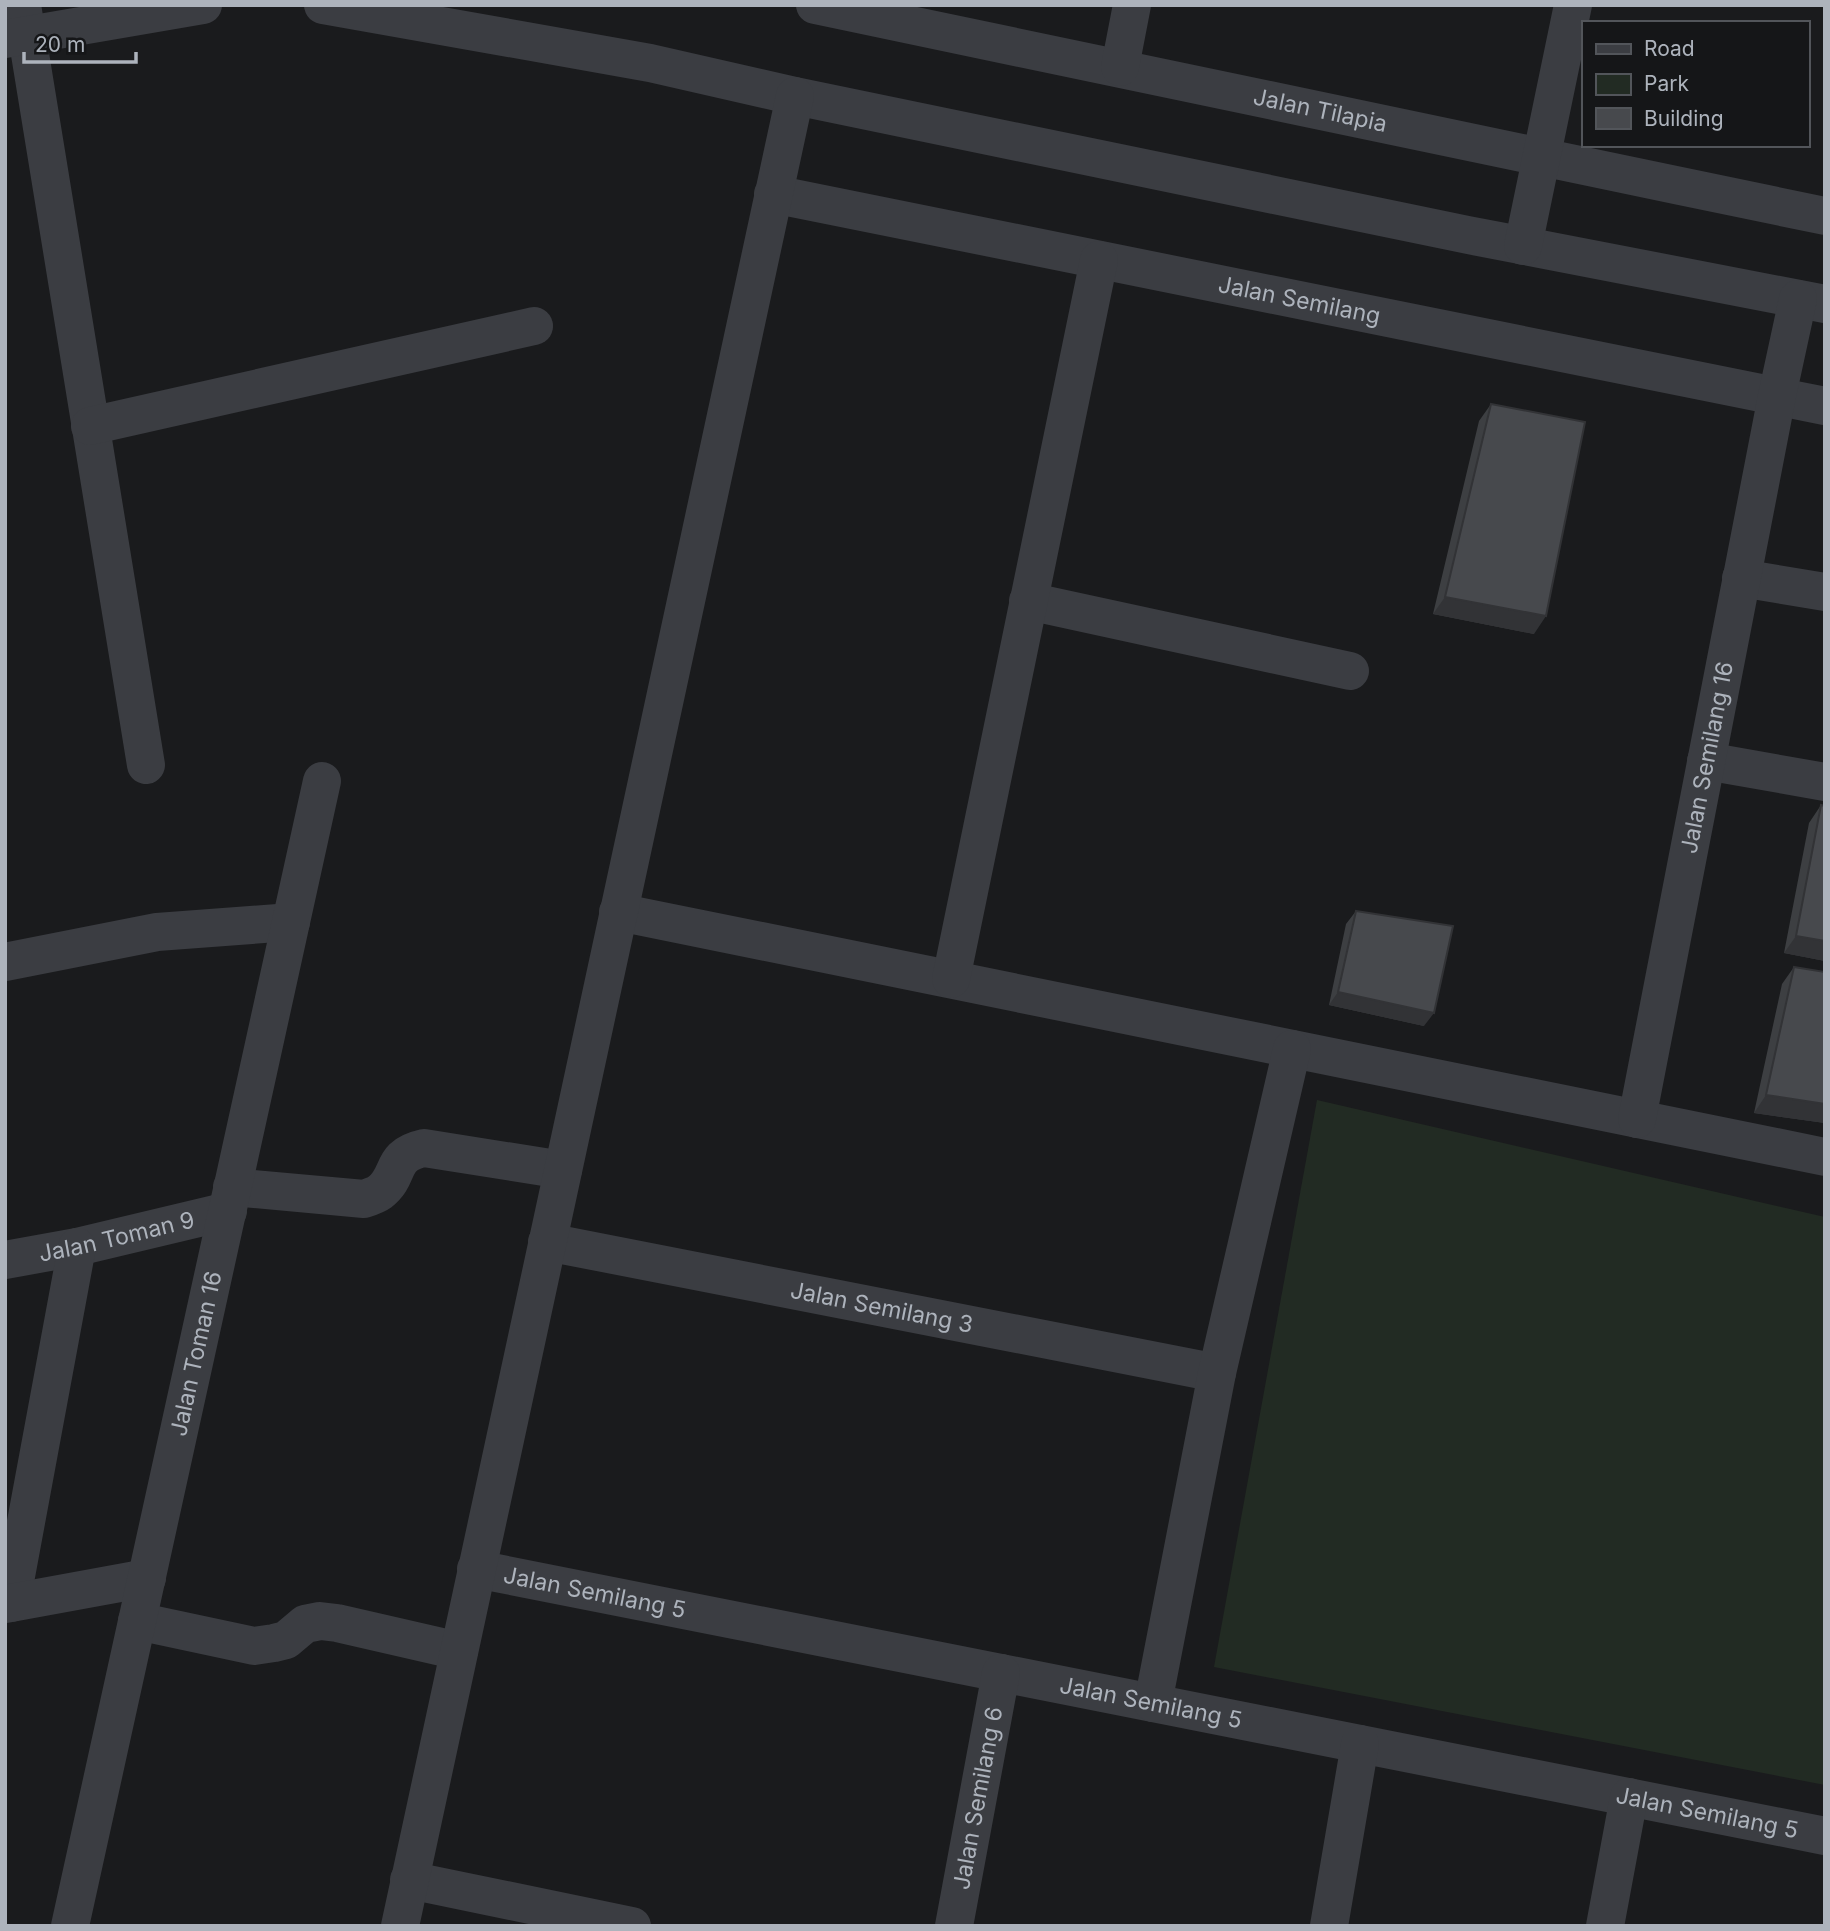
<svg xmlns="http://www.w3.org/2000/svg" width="1830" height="1931" font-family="Inter,sans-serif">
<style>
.green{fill:#222b23}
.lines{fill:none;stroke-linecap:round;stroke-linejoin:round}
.minor{stroke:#3b3d42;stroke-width:38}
.wall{fill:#3d3f42}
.shaded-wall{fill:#323336}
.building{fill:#47494d;stroke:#323336;stroke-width:2}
.labels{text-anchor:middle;stroke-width:6;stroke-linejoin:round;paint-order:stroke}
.street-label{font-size:23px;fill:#adb3bc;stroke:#151618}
</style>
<rect width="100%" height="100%" fill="#1a1b1d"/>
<!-- green -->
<path class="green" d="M1317,1100l508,117v568l-611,-118z"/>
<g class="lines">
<!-- minor -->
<g class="minor">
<path d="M22,5l124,760"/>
<path d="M323,5l327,58 145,33 673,139 357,69"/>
<path id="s1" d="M815,5c337,68 673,142 1010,211"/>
<path d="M5,39l198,-34"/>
<path d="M1120,67l12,-62"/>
<path id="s2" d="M773,194l1052,212"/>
<path d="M1523,246l50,-241"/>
<path d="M90,426l444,-100"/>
<path d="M1741,578l84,14"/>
<path d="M1028,601l322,70"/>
<path d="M1706,761l119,21"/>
<path d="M618,912l1207,245"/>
<path d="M5,962l152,-30 134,-10"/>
<path d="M951,979l148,-719"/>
<path id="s3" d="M1637,1119l140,-723 21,-97"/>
<path d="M232,1187l132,12c6,-2 12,-4 16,-7 22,-17 8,-36 44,-44l139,22"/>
<path id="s4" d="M547,1242l670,131"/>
<path id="s5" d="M5,1260l72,-13 151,-36"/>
<path id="s6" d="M476,1569l1349,267"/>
<path d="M11,1603l66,-356"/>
<path d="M5,1604l142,-26"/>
<path d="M137,1621l117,25 20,-3 12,-3 19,-16 15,-3 17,2 122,28"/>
<path d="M1153,1703l64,-330 75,-324"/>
<path d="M409,1880l223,46"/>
<path id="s7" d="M70,1926l252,-1145"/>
<path d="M400,1926l395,-1830"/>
<path id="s8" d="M954,1926l47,-253"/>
<path d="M1329,1926l31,-182"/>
<path d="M1605,1926l24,-129"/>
</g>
</g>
<!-- wall -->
<path class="wall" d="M1491,404l43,230 -101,-20 46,-193z
M1821,805l4,1v155l-41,-8 25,-130z
M1356,911l68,115 -95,-21 17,-81z
M1794,967l31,5v151l-71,-10 28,-129z"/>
<!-- shaded-wall -->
<path class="shaded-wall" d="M1445,597l101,19 -12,18 -101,-20z
M1796,936l29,5v20l-41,-8z
M1338,992l96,21 -10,13 -95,-21z
M1766,1095l59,9v19l-71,-10z"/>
<!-- building -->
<path class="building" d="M1491,404l94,18 -39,194 -101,-19z
M1821,805l4,1v135l-29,-5z
M1356,911l97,15 -19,87 -96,-21z
M1794,967l31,5v132l-59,-9z"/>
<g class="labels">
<!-- street labels -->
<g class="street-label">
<text dy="8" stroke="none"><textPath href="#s1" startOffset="516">Jalan Tilapia</textPath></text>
<text dy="8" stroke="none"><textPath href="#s2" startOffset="537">Jalan Semilang</textPath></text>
<text dy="8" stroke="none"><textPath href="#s3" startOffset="368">Jalan Semilang 16</textPath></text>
<text dy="8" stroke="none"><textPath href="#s5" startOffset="114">Jalan Toman 9</textPath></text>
<text dy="8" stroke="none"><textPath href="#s4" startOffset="341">Jalan Semilang 3</textPath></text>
<text dy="8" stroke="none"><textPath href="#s7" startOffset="586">Jalan Toman 16</textPath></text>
<text dy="8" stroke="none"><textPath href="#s6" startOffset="121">Jalan Semilang 5</textPath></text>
<text dy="8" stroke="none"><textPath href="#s6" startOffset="688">Jalan Semilang 5</textPath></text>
<text dy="8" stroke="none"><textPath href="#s8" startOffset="130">Jalan Semilang 6</textPath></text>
<text dy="8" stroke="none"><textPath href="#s6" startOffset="1255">Jalan Semilang 5</textPath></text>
</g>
</g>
<!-- border -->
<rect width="1830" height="1931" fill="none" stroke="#adb3bc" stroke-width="14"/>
<!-- legend -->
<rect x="1582" y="21" width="228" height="126" fill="#151618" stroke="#52555a" stroke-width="2"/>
<rect x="1596" y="44" width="35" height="10" fill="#3b3d42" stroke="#52555a" stroke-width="2"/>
<text x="1644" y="56" font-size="21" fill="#adb3bc">Road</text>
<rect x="1596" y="74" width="35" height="21" fill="#222b23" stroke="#52555a" stroke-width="2"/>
<text x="1644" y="91" font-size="21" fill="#adb3bc">Park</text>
<rect x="1596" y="108" width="35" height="21" fill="#47494d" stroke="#52555a" stroke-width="2"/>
<text x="1644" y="126" font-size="21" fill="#adb3bc">Building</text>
<!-- scale -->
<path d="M24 52v10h112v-10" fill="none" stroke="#adb3bc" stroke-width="3.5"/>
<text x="35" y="52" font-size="21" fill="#adb3bc" stroke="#151618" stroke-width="5" paint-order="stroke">20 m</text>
</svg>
